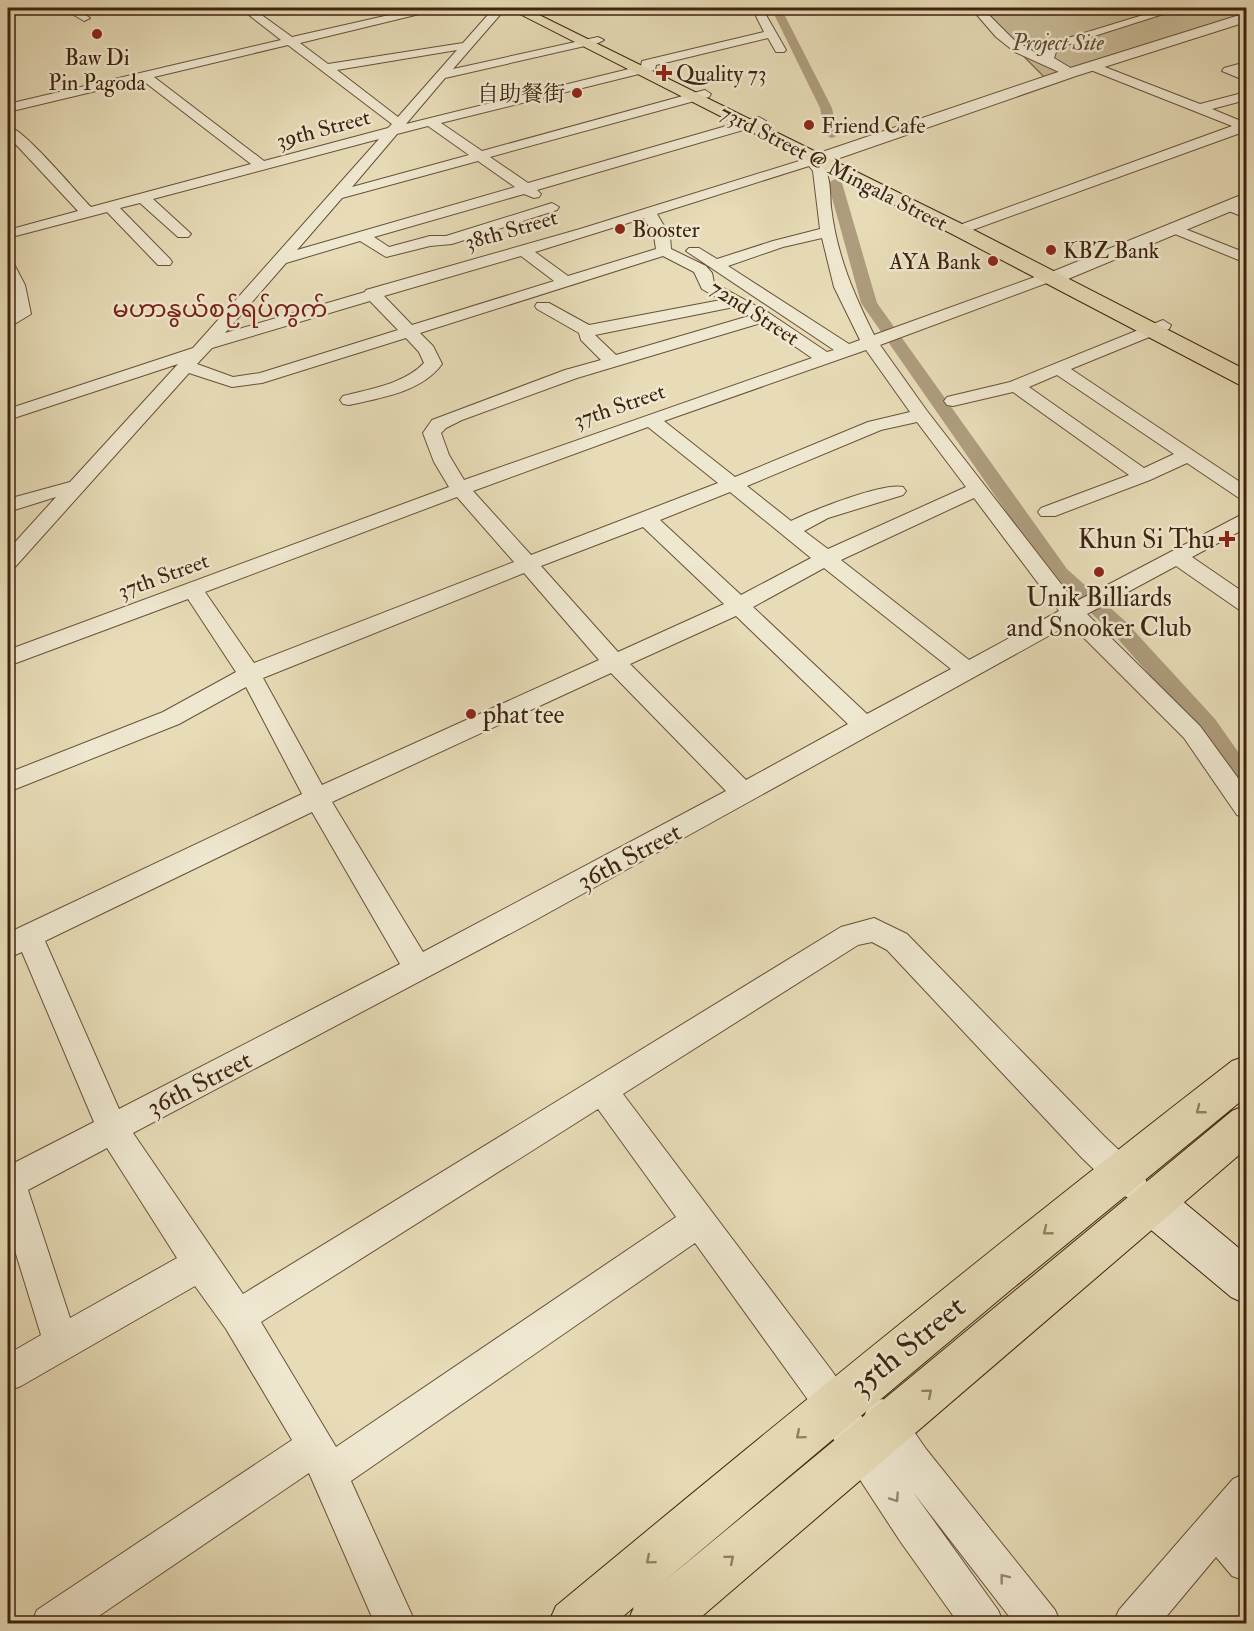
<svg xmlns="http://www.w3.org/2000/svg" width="1254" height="1631" font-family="'IM FELL Double Pica','Noto Serif SC','Noto Sans Myanmar',serif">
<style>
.green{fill:#cabd9a;stroke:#847054;stroke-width:1.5}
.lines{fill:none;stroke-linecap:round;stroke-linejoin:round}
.canal{fill:#ae9d7e;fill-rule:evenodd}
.minor-casing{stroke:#685138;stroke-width:2}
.tertiary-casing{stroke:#685138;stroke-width:2}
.secondary-casing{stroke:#3e230e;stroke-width:2}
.primary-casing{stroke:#3e230e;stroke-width:2}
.minor{fill:#efe8d0;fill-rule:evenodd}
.tertiary{fill:#efe8d0;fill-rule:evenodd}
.secondary{fill:#efe8d0;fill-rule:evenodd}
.primary{fill:#e7dcb7;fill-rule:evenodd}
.oneway{stroke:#928062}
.oneway2{stroke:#96866f}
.poi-dot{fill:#8f2418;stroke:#efe8d0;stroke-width:2}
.labels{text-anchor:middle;stroke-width:5;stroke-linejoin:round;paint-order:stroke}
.far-park-label{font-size:22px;font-style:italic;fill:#614a31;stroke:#efe8d0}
.far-poi-label{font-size:22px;fill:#3e230e;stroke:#efe8d0;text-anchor:start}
.far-street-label{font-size:22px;fill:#3e230e;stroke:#efe8d0}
.far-quarter-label{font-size:24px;fill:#7a1f14;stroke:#efe8d0}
.poi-label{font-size:26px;fill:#3e230e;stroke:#efe8d0;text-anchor:end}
.street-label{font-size:26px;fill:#3e230e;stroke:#efe8d0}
.near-street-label{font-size:32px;fill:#3e230e;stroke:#efe8d0}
</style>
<rect width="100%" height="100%" fill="#e7dcb7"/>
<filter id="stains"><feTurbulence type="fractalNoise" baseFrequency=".00333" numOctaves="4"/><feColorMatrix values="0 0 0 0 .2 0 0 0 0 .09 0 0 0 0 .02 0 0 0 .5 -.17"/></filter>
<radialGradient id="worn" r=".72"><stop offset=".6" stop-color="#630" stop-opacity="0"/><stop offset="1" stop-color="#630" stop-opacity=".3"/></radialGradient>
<!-- green -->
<path class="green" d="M976,8h270v9l-198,64z"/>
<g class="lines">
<!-- canal -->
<path class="canal" d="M771,8h10l51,100 5,26 -2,3 -4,1 -6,-4 -5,-26z
M835,179l7,4 35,120 190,266 58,52 90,98 31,44v26l-8,-3 -39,-55 -88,-100 -58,-52 -192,-276 -33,-120z"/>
<defs>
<path id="minor" d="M62,8h13l15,10 -6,3z
M240,8h12l40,29 128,-29h18l-2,2 -136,33 28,21 135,-21 31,-35h12l-53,61 145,-32 6,3 -6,3 -153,35 -39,46 235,-58 1,-5 122,-29 -12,-24h10l24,42 -2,2h-8l-8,-14 -112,27 -1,5 -214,53 41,28 219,-60 4,-1 6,4 -2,3 -219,60 38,26 226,-65 5,-1 7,4 -2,3 -227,66 4,4 -2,3 -5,1 -10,-4 -150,43 15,10 41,-11h16l106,-33 7,4 -2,3 -105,34 -22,2 -44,11 -26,-16 -74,22 -61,70 140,-41 1,-2 214,-61 248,-77 7,4 -14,7c10,11 9,30 10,44 6,49 22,85 43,128l169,-61 18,-4 8,5 -2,3 -15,3 -172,64 47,66 148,191 164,-86 7,-2v14l-54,29 54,37v17l-8,-2 -62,-43 -89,48 113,112 46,63v29l-9,-3 -53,-77 -114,-114 -540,299 -397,210 110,161 598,-367 33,-9 33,16 197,202 38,36 5,11 -5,11 -11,5 -11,-5 -38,-36 -195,-208 -15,-8 -14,3 -235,149 209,277 34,52 -2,-6 5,-13 13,-5 13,5 31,45 129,161 6,14h-46l-102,-132 85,118 6,14h-45l-59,-83 -94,-144 -111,-154 -344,238 65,143h-41l-66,-151 -222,151h-56l6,-14 255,-170 -66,-111 -31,-43 -174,100 -13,5v-37l33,-19 -33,-107v-65l4,1 82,-42 -72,-170 -14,6v-25l294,-139 -56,-107 -67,37 -171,68v-19l155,-61 73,-40 -48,-73 -180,67v-16l441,-163 -15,-25 -11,-29 9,-13 133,-50 36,-10 -20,-20 -2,-7 -42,-24 -2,-3 2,-3h12l40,22 132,-25 -19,-11 -8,-17 -31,-16 -243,77 13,13 9,18c-20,28 -62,34 -93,41l-6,-1 -3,-4 3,-4c27,-7 61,-12 81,-33l-5,-11 -13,-14 -144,45 -30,4 -43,-14 -174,194 -7,2v-19l48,-53 -48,15v-13l62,-17 108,-118 -170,56v-11l185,-61 186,-209 -226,60 35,32 3,3 -3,3h-10l-38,-34 -20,5 50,51 2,3 -2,3h-12l-51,-53 -99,26v-8l70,-19 -70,-75v-10c16,3 68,66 83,81l160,-43 -109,-84 -134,32v-8l273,-64zM288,45l104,79 -4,4 -124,33 -110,-84zM457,50l-59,67 -61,-47zM428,126l41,29 -117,32 45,-53zM478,161l37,26 -218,63 45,-52zM809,166l4,5 7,58 -47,12 -56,18 -18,-11h-10l-3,3 148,99 -7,2 -58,-39 -55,-30 -2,-10 -6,-7 -35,-17 -1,-13 -13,-22zM644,218l10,18 2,13 -88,27 -33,-24zM822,238l12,49 26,53 -11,4 -121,-78 55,-19zM521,256l33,25 -142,44 -28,-29zM370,301l28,29 -138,43 -27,4 -36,-13 15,-16zM734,307l15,9 -133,39 -21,-20zM761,323l51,35 -348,122 -15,-25 -8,-22 5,-5 16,-8 115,-42zM866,350l44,62 -42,10 -133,55 -71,-56zM917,422l49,65 -138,62 -24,-18 24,-13 75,-23 3,-4 -3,-4c-20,-5 -92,24 -112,34l-44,-35 134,-56zM648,427l70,56 -187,72 -58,-64zM730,492l81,66 -70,37 -81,-75zM457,497l57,65 -260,101 -49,-71zM974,498l85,113 -90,49 -128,-100zM643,527l81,77 -106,48 -77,-86zM824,568l127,101 -84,45 -114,-107zM524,573l75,87 -277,125 -59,-107zM736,616l112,108 -102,56 -116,-116zM611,673l115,118 -303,161 -91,-150zM312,812l88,152 -281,145 -74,-168zM598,1109l78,108 -340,230 -75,-125zM107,1148l70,110 -107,60 -42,-128z
M971,8h11l32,32 29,17 4,-9 8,-6 111,-34h16l-119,38 -7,6 -2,6 20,12 2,3 -6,4 -55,-25 -19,-15z
M1092,62l108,42 46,-12v8l-34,9 34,14v8l-282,102h-10l-3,-3 3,-3 278,-101 -144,-57 -2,-3z
M1246,62v8l-5,1 5,2v8l-24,-10 2,-3z
M1229,202l17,7v9l-22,-9 -2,-3z
M1175,225l71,28v10l-76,-31 -2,-3z
M8,262l6,2 11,21 6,29 -23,14v-12l6,-4 -6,-30z
M1163,320l8,5 -2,4 -98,40 175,117v14l-7,-2 -52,-35 -37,17 -95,36h-14l-3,-4 3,-4 88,-33 -116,-83 -60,14 -6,-1 -3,-4 3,-4 63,-15zM1057,375l117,79 -30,14 -115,-81z
M1246,1473v47l-5,7 5,7v47l-14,-5 -16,-19 -56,67h-47l6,-14 114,-131z"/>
<path id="tertiary" d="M1246,13v9l-170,54 -242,84h-12l-3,-4 3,-4 242,-82z
M1246,193v12l-178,74h-14l-3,-4 3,-4z"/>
<path id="secondary" d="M1153,1183l15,6 78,65v50l-15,-7 -93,-78 -6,-15 6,-15z"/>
<path id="primary" d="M508,8h17l441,218 280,144v16l-8,-2 -286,-150z
M1246,1056v41l-239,196 -346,291 571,-473 14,-6v44l-553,475h-66l7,-17 -20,17h-66l8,-18c223,-185 447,-368 676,-545z"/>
</defs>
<!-- minor casing -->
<use href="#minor" class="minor-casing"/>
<!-- tertiary casing -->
<use href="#tertiary" class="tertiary-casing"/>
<!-- secondary casing -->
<use href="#secondary" class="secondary-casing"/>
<!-- primary casing -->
<use href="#primary" class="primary-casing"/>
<!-- minor -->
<use href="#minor" class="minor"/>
<!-- tertiary -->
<use href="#tertiary" class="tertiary"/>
<!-- secondary -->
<use href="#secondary" class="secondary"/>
<!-- primary -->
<use href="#primary" class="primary"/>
</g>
<!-- one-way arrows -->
<defs><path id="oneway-chevron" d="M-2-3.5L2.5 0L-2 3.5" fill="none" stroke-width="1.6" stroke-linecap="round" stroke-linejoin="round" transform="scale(1.5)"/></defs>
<g class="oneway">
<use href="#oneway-chevron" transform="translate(1200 1110) rotate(142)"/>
<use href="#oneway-chevron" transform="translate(1047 1231) rotate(141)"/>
<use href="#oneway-chevron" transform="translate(928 1393) rotate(-40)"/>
<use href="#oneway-chevron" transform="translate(800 1435) rotate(140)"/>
<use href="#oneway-chevron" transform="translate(730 1559) rotate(-40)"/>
<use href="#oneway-chevron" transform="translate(650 1560) rotate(140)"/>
</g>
<g class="oneway2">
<use href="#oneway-chevron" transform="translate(895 1498) rotate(56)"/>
<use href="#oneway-chevron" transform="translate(1004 1578) rotate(-128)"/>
</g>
<!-- markers -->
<g class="poi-dot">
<circle cx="97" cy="34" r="6"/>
<path d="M661 64h6v6h6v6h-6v6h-6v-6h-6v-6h6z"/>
<circle cx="577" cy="93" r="6"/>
<circle cx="809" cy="125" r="6"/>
<circle cx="620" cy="229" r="6"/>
<circle cx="1051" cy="250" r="6"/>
<circle cx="993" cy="261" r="6"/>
<path d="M1224 530h6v6h6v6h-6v6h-6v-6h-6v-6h6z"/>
<circle cx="1099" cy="572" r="6"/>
<circle cx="471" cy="714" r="6"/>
</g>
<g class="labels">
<!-- far-park labels -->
<g class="far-park-label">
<text x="1058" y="50">Project Site</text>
</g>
<!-- far-poi labels -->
<g class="far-poi-label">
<text x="97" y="65" text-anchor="middle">Baw Di<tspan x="97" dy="25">Pin Pagoda</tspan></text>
<text x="676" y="81">Quality 73</text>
<text x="565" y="101" text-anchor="end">自助餐街</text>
<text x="821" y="133">Friend Cafe</text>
<text x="632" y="237">Booster</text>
<text x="1063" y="258">KBZ Bank</text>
<text x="981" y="269" text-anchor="end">AYA Bank</text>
</g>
<!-- far-street labels -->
<g class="far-street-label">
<text transform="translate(323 128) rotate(-15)" y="8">39th Street</text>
<text transform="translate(834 167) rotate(27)" y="8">73rd Street @ Mingala Street</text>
<text transform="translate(511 229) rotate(-16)" y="8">38th Street</text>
<text transform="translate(755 312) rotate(33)" y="8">72nd Street</text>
<text transform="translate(619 405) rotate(-19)" y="8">37th Street</text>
<text transform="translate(163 575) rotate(-20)" y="8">37th Street</text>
</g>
<!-- far-quarter labels -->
<g class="far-quarter-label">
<text x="220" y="317">မဟာနွယ်စဉ်ရပ်ကွက်</text>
</g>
<!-- poi labels -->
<g class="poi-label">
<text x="1215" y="548">Khun Si Thu</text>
<text x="1099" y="606" text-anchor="middle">Unik Billiards<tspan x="1099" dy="30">and Snooker Club</tspan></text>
<text x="483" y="723" text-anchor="start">phat tee</text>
</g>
<!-- street labels -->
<g class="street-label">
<text transform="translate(629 856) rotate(-28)" y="9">36th Street</text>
<text transform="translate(199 1083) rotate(-27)" y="9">36th Street</text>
</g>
<!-- near-street labels -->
<g class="near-street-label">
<text transform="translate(907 1345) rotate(-39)" y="11">35th Street</text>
</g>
</g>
<!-- margin -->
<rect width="1254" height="1631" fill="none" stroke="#e7dcb7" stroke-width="30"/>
<rect x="9" y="9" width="1236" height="1613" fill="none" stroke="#3e230e" stroke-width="3"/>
<rect x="15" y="15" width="1224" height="1601" fill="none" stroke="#3e230e" stroke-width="1.5"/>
<rect width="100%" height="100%" filter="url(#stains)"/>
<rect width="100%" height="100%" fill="url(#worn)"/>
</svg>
